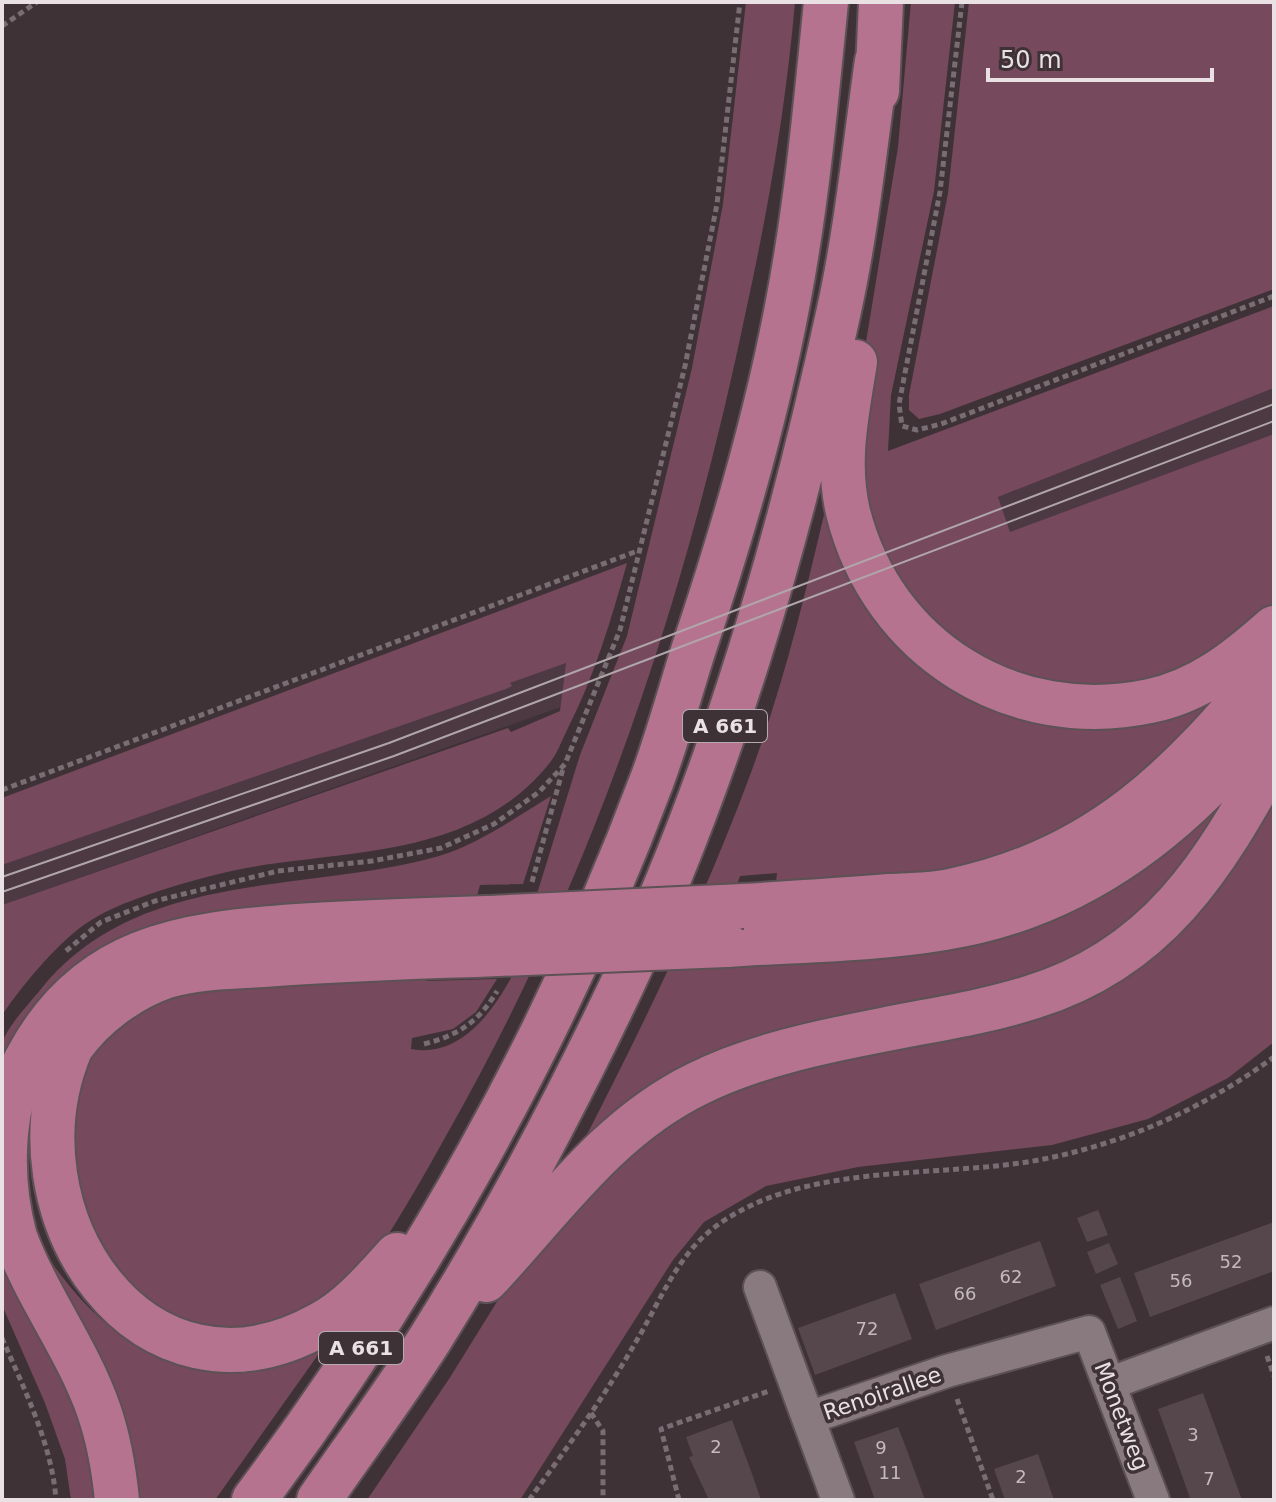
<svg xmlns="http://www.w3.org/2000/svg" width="1276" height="1502" font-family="'DejaVu Sans',sans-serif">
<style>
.built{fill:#4d3941}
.green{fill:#764a5c}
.building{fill:#55474c}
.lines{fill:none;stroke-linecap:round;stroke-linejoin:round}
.street-casing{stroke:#5c5155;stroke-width:36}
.highway-casing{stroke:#5c5155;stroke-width:48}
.path{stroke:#786d72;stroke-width:5;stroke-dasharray:6 4;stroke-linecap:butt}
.street{stroke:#897a7f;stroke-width:32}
.highway{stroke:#b6738f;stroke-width:44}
.tram{stroke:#b0a6aa;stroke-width:2}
.highway-bridge-casing{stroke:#5c5155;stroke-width:48;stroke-linecap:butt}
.highway-bridge{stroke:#b6738f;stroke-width:44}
.labels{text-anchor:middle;stroke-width:7;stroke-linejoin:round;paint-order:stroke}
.number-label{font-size:18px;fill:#c4babe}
.shield{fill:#3f3237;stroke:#b6acb0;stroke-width:2}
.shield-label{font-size:20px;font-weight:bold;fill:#e9e1e4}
.street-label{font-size:22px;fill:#e9e1e4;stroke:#3f3237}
</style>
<rect width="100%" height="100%" fill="#3f3237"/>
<!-- built -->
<path class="built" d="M1274,388v46l-264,99 -12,-36z
M566,662l-5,45 -559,198v-40l504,-176 4,-6z"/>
<!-- green -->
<path class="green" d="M746,2h49c-9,103 -26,203 -48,304 -60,290 -153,570 -300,828 -22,40 -45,80 -70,118 -7,10 -14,26 -23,34 -9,7 -92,48 -102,50 -15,2 -105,-24 -127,-29l-77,-120 30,-133 74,-60 273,-26 1,13 71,-2 -21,33 -23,17 -41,9 -1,11c47,9 80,-34 100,-71l69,-223 47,-119 65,-268 31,-164z
M911,2h44l-21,189 -43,204 -3,56 386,-145v82l-276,109 12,35 264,-98v179l-126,77 -114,-2 -91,-46 -64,-83 -26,-103 3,-53 42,-256z
M969,2h305v287l-334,125 -21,5 -10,-9v-15l39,-202z
M828,498c9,31 19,61 36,90 10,18 25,32 39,47 86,90 211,109 322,50l8,-1 1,7c-29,33 -58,67 -91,97 -105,94 -235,91 -367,94l1,-9 -37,3 -31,91 45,-2 -1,-11c68,-4 139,-5 206,-18 107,-22 205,-81 278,-163l11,4 -53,90 -26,31 -42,37 -44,28 -51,26 -255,53 -85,32 -60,37 -55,43c63,-122 124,-247 172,-376 34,-91 57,-186 79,-280z
M627,563c-16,57 -32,112 -59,165 -6,12 -11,27 -20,37 -68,83 -172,85 -270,98 -49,6 -136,29 -180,53 -35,19 -73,66 -96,99v-110l506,-177 3,4 49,-21 6,-48 -56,20 2,3 -6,3 -504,176v-67z
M1274,782v260l-46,36 -80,41 -96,26 -194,22 -92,19 -62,36 -31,38 -153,240h-153l82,-121 85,-137 34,-40 139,-106 387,-110z
M551,796l-28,88 -43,1 -4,14 -254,20 -220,172c0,-14 -2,-35 0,-48 7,-19 27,-39 39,-54 98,-121 263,-95 398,-133 40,-12 77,-39 112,-60z
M2,1210l47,121 57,169h-35l-6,-41 -20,-56 -43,-98z
M44,1252c36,52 84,106 153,110 35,3 91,-12 128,-17l-110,155h-87z"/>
<!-- building -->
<path class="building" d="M1098,1210l10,25 -21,7 -10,-24z
M1274,1222v49l-124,46 -16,-44z
M1040,1241l16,45 -120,44 -17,-46z
M1109,1243l9,21 -22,10 -9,-22z
M1120,1277l17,44 -19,8 -18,-44z
M895,1293l17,46 -97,36 -17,-47z
M1203,1393l8,22 31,85 -52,-2 -32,-89z
M732,1420l19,51 10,29h-52l-20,-43 4,-1 -7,-19z
M898,1427l10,26 17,47h-50l-21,-58z
M1038,1454l16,46h-49l-11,-31z"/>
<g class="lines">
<defs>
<path id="street" d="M760,1287l78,213
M1111,1383l163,-60
M811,1417l136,-46 142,-39 64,168"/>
<path id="highway" d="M877,91l4,-89
M855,362c-8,51 -19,99 -7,150 34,137 165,218 302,189 49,-10 87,-40 124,-73
M743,906c49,-3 97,-6 146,-10 20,-1 41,-1 61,-5 148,-30 232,-116 324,-229
M726,945c73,-5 147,-5 218,-17 141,-22 247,-109 330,-219
M397,1255c-23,25 -46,53 -76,69 -178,100 -321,-111 -250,-277 23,-32 58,-58 96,-71 30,-9 65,-9 96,-11 71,-5 141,-8 212,-10
M486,1280c66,-70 121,-152 211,-196 56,-28 123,-42 185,-54 49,-10 99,-17 147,-32 128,-38 186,-133 245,-243
M117,1500c-3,-30 -8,-60 -18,-89 -21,-61 -62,-114 -84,-174 -15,-55 -15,-126 11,-177 59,-113 155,-126 271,-134 64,-4 129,-6 193,-8
M254,1500c164,-219 302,-463 398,-720 16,-43 28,-88 42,-132 38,-113 72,-228 94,-346 19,-99 28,-200 38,-300
M319,1500c37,-54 76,-106 111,-161 71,-113 134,-232 191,-352 101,-214 168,-446 218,-677 18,-82 26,-166 38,-249"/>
</defs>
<!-- street casing -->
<use href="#street" class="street-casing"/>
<!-- highway casing -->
<use href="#highway" class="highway-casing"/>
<!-- path -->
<path class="path" d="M962,2l-22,190 -41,212 3,22 15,4 24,-6 333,-128
M2,26l35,-24
M2,790l638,-240
M532,882l32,-117
M66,951l35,-29 54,-21 123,-30 94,-10 69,-13 53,-24 45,-32 26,-28 55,-134 65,-264 32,-162 23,-202
M424,1044c33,-8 56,-23 73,-53
M2,1338c22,51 50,106 54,162
M1267,1356l7,20
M957,1399l36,101
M591,1413l12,18v69
M529,1500c37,-51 74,-101 105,-155 24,-39 41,-86 77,-115 90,-71 228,-50 333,-71 85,-17 160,-51 230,-102
M679,1500l-18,-71 108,-38"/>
<!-- street -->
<use href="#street" class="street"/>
<!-- highway -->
<use href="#highway" class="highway"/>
<!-- tram -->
<path class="tram" d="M2,877l387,-134 885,-339
M2,892l392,-136 880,-335"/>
<defs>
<path id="highway-bridge" d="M490,918l253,-12
M475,955l251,-10"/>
</defs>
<!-- highway-bridge casing -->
<use href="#highway-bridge" class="highway-bridge-casing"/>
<!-- highway-bridge -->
<use href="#highway-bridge" class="highway-bridge"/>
</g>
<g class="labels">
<!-- number labels -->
<g class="number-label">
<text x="1231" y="1268">52</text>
<text x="1011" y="1283">62</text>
<text x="1181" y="1287">56</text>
<text x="965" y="1300">66</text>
<text x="867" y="1335">72</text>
<text x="1193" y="1441">3</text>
<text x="716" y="1453">2</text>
<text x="881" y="1454">9</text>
<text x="890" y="1479">11</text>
<text x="1021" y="1483">2</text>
<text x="1209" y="1485">7</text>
</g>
<!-- shield labels -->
<g class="shield">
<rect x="683" y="710" width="84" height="32" rx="6"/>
<rect x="319" y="1332" width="84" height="32" rx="6"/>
</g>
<g class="shield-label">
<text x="725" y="733">A 661</text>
<text x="361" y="1355">A 661</text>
</g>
<!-- street labels -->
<g class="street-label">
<text transform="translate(882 1393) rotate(-19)" y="8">Renoirallee</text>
<text transform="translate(1122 1416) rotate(69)" y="8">Monetweg</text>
</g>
</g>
<!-- border -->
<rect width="1276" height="1502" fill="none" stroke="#e9e1e4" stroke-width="8"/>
<!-- scale -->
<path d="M988 68v12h224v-12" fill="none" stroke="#e9e1e4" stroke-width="4"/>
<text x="1000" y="68" font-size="24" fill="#e9e1e4" stroke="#3f3237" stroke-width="6" paint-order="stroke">50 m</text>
</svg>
